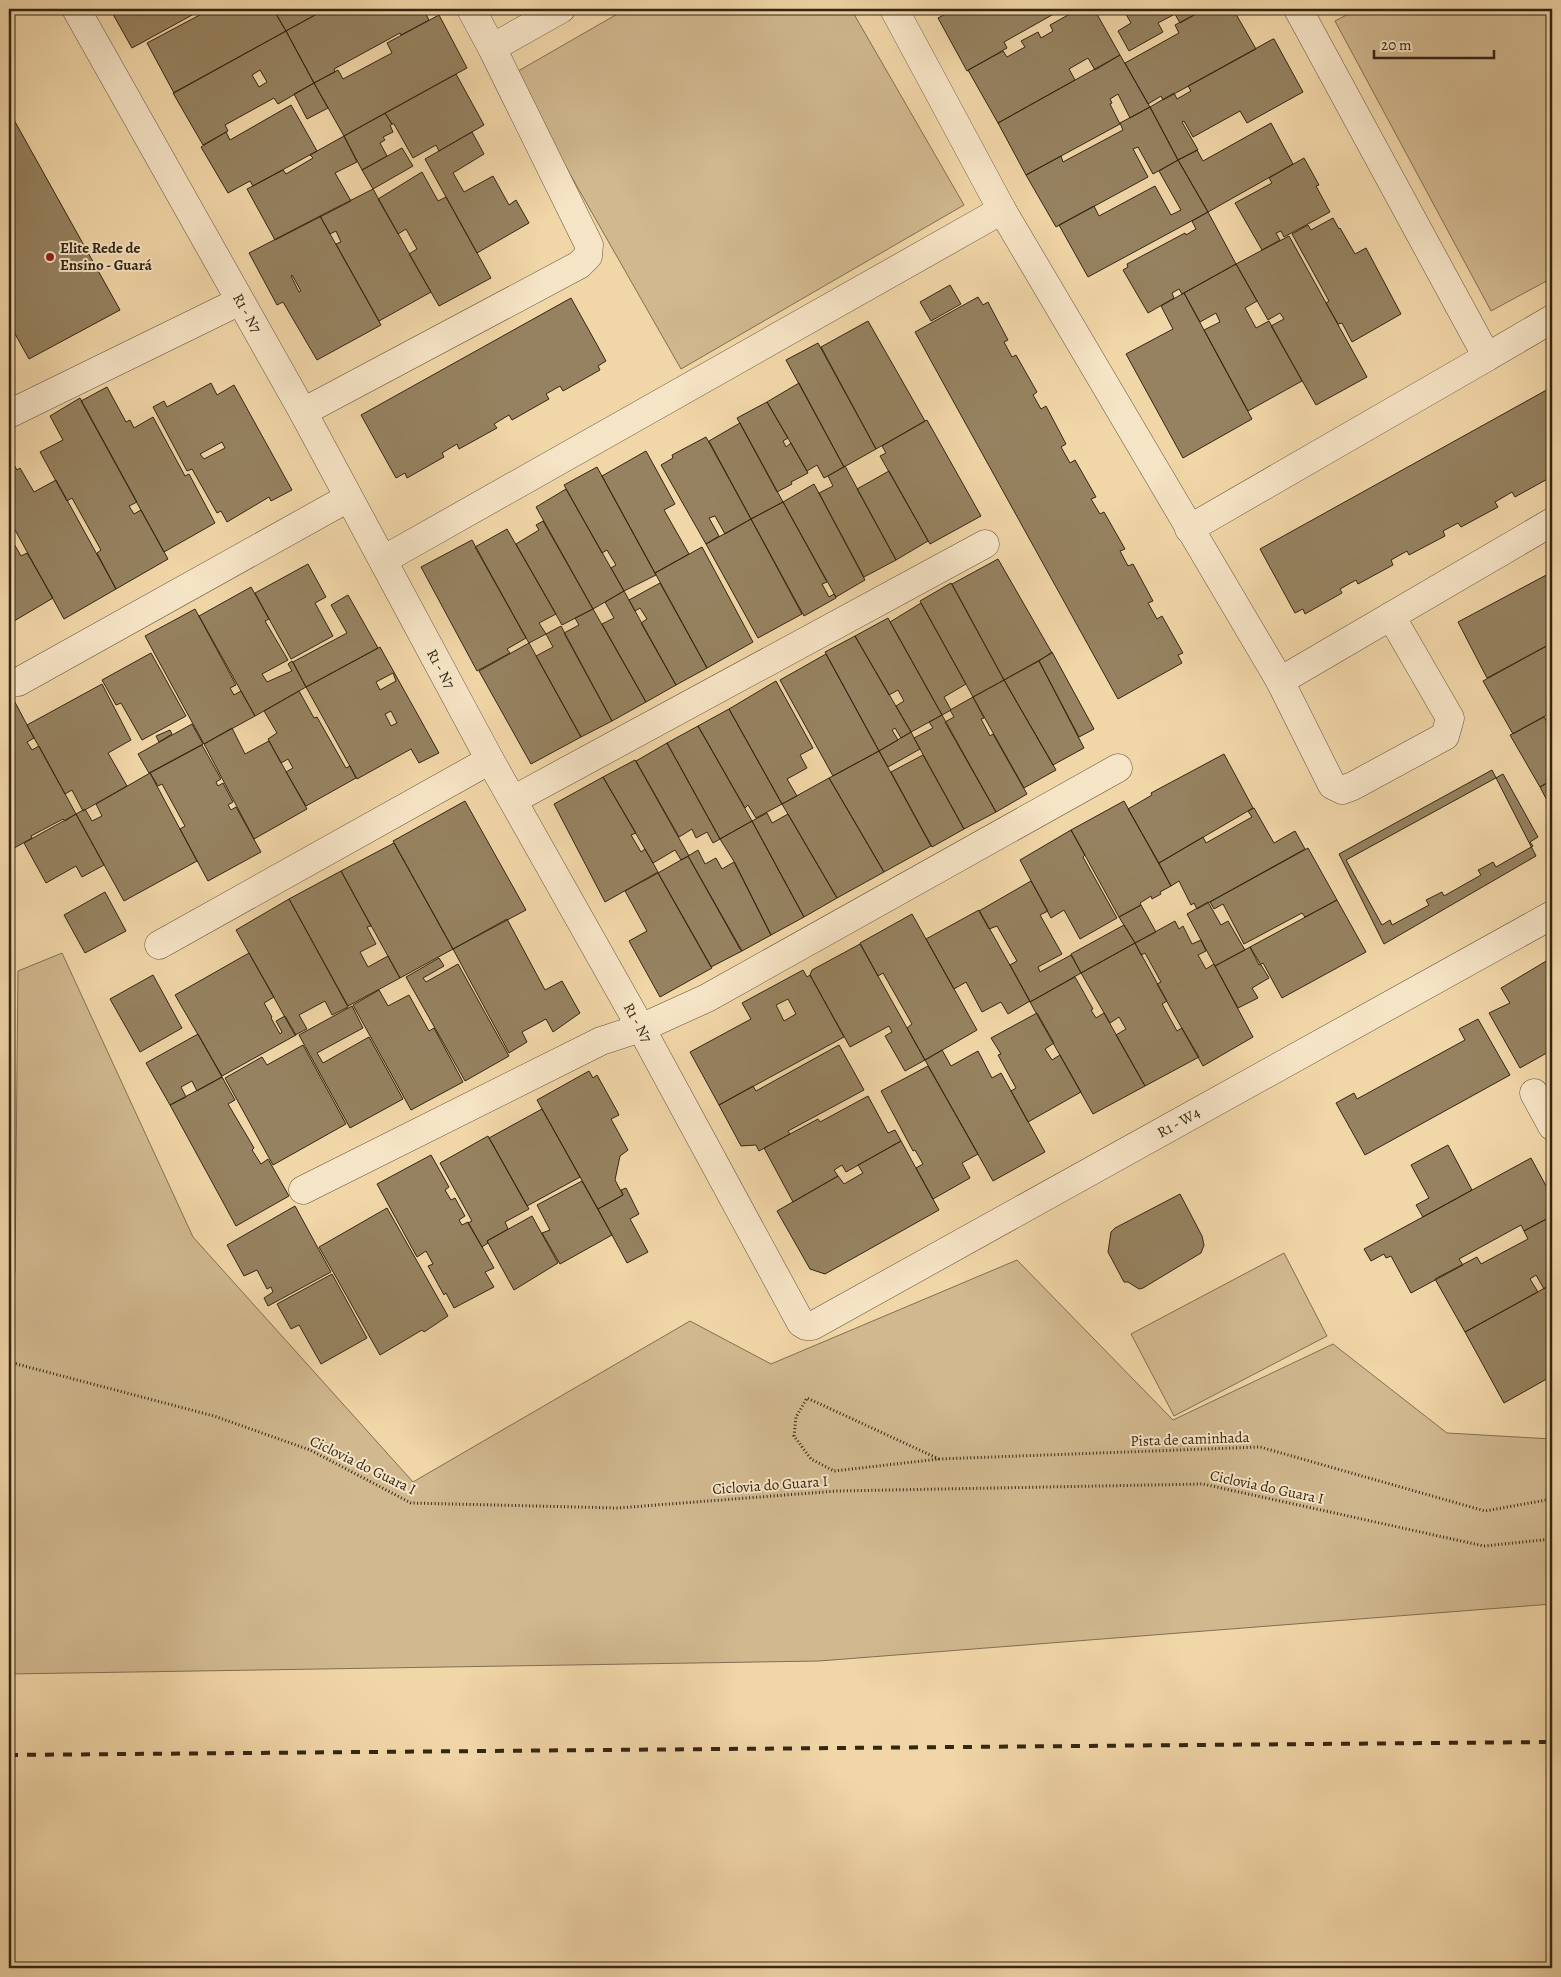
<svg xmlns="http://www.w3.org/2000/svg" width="1561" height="1977" font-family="Alegreya,serif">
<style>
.green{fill:#d1b88f;stroke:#826f51}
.building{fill:#968260;stroke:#332613;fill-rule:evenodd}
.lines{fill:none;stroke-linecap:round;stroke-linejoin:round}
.minor-casing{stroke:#625238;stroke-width:29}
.path{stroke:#332613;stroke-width:3;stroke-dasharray:1 2.5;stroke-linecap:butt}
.minor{stroke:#f6e4c6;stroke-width:28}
.rail{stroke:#332613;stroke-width:4;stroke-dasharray:9 9;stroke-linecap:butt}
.poi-dot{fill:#8f2418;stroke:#f6e4c6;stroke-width:2}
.labels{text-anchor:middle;stroke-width:4;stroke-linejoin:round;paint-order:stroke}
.poi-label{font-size:15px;font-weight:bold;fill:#332613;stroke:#f6e4c6;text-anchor:start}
.street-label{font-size:15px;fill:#332613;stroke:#f6e4c6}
</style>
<rect width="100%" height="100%" fill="#f1d6a8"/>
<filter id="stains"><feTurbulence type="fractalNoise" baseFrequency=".004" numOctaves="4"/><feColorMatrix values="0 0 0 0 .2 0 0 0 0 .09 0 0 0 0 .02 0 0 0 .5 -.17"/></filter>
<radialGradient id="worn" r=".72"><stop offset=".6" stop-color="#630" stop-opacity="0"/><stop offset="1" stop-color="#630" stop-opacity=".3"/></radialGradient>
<!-- green -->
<path class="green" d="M626,9h225l113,196 -283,164 -168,-295z
M1358,9h194v269l-61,33 -156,-290z
M62,953l131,284 220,245 277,-161 81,43 246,-104 156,160 160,-76 114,89 105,6v165l-733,57 -810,13v-400l6,-1 3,-302z
M1284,1253l43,83 -153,80 -43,-82z"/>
<!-- building -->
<path class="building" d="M110,9h93l-71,39z
M211,9h62l13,22 -112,62 -27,-50z
M285,9h41l-40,22 -10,-17z
M326,9h97l6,11 -28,15 -1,-2 -66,36 1,3 -21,11 -28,-52z
M955,9h103l1,2 -55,31 3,6 -40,23 -29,-53z
M1067,9h12l-9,5z
M1079,9h15l26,46 -25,15 -7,-12 -19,11 6,11 -77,43 -30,-53 35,-19 4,6 18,-10 -4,-6 17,-9 3,6 12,-7 -3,-6z
M1123,9h82l-25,14 -5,-9 -17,9 5,9 -34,19 -11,-20 13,-8z
M1205,9h28l23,40 -93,51 -2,-4 -13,8 -23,-41 54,-30 -4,-8z
M439,15l28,53 -123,68 -30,-53 24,-13 5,9 49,-26 -5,-10z
M286,31l28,52 -36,21 -4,-6 -49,27 3,6 -25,14 -30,-52zM260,70l7,12 -8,5 -7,-12z
M1273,39h1l29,53 -56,31 -7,-12 -47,26 -9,-16 -2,1 16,28 -20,10 -28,-53 24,-14 3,6 14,-8 -3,-5z
M1120,55l30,52 -20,11 -12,-24 -8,5 2,4 -2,1 10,20 -94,51 -28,-52z
M456,74l28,51 -45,26 -3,-6 -23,13 -19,-34h-2l-7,-11z
M314,83l14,25 -21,11 -13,-25z
M291,105l26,46 -64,35 -3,-5 -22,12 -27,-46 25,-15 4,8z
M1150,107l28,53 -25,14 -15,-27 -5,2 15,28 -92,50 -30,-52 35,-19 2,6 60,-32 -3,-7z
M9,111l111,199 -91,49 -20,-36z
M385,113l7,11 -2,1 3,7 -10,5 2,3 -5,3 7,13 -25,14 -18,-34z
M1271,123l22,41 -85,48 -30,-52 19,-10 6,11z
M472,132l12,22 -31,19 11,19 29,-16 16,29 7,-5 13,23 -52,30 -52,-94z
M344,136l13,26 -22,11 16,28 -76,39 -28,-51 36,-19 3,4 27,-16 -3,-3z
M402,148l11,18 -40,23 -11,-19z
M1304,158l15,27 -3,1 14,26 -46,25 -3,-6 -5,2 4,7 -18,10 -27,-47 37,-20 -3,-5z
M1178,160l30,52 -120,65 -29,-52 35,-19 5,10 56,-30 16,29 10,-5 -22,-39z
M422,172l16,29 8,-4 45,81 -52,28 -30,-52 8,-5 -11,-20 -8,5 -20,-35z
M373,189l58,103 -52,29 -43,-77 5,-2 -5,-11 -6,3 -10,-18z
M1208,212l28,52 -54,30 -3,-5 -7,4 2,5 -26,15 -25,-43 5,-3 -1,-3 58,-31 1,2 10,-6 -4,-8z
M320,216l61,109 -64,35 -34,-58 -6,3 -28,-52zM292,275l9,16 -2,1 -8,-16z
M1333,218l6,11 1,-1 15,26 11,-6 35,66 -49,28 -10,-19 -4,1 -12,-21 3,-2 -37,-67 16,-9 3,5z
M1289,236l78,141 -51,28 -45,-79 13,-7 -4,-6 -12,7 -32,-56z
M1236,264l21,37 -12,7 11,20 13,-7 33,60 -54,30 -44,-81 16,-8 -4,-9 -16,9 -16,-29z
M950,285l11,19 -30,17 -11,-19z
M1184,293l68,126 -69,39 -57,-104 47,-25 -12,-23z
M978,297l5,8 5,-3 2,4 18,34 -4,2 8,15 4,-2 21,37 -4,3 8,14 5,-3 20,38 -5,3 9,16 5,-3 21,37 -5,2 9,15 4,-2 21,37 -5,2 8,15 5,-2 20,37 -5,2 9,16 5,-3 21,37 -5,2 4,8 -64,36 -203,-367z
M571,298l35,63 -8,5 2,4 -37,21 -3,-5 -14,8 3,5 -37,21 -3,-5 -15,9 3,4 -38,21 -2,-5 -15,9 2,4 -37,21 -2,-5 -9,5 -35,-63z
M868,321l57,100 -49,28 -55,-102z
M818,343l58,106 -32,18 -58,-107z
M211,383l6,12 17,-10 58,105 -21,11 -2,-4 -42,25 -6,-11 -4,2 -25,-44 -5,2 -34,-64 11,-6 3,6zM222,442l3,6 -21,11 -4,-5z
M799,383l45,84 -20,11 -7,-13 -10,6 -40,-69z
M107,387l19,35 4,-2 4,8 19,-11 32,59 4,-2 26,49 -51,29 -83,-151z
M1552,387v83l-4,3 3,4 -36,20 -3,-5 -17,10 3,5 -37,20 -3,-4 -15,8 2,5 -36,19 -2,-4 -16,9 2,5 -35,19 -2,-4 -16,9 2,4 -37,21 -2,-5 -8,4 -35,-64z
M80,398l57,104 -8,4 5,8 7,-4 27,49 -52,30 -19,-36 4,-3 -29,-52 -5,3 -27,-49 23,-12 -13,-24z
M767,402l21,36 -5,3 3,6 5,-4 17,30 -17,9 1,2 -15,8 -40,-74z
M927,420l54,96 -51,28 -50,-88 6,-3 -4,-7z
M740,423l43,79 -32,17 -42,-78z
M706,437l45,82 -26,15 -10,-18 -6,2 10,18 -13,8 -45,-79 12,-7 -1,-3z
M646,451l29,53 -11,6 25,44 -34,19 -53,-97z
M9,456l8,14 3,-2 14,24 22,-12 60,109 -52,30 -55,-100z
M845,466l51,94 -32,17 -45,-84 14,-7 -5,-10z
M597,467l59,108 -32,16 -13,-23 5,-3 -9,-15 -5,3 -38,-68z
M889,471l39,70 -32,19 -39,-71z
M814,484l51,96 -29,17 -53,-95z
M566,489l58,102 -31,18 -57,-102z
M783,502l44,80 -5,2 7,13 5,-3 2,3v1l-32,18 -53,-97z
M9,519l5,10 -5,4z
M751,519l51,95 -44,24 -52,-94z
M543,521l50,88 -31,16 -46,-81 23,-14 -3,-5z
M507,529l49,85 -17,9 7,11 -17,9 -54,-96z
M472,540l54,98 -19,11 3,4 -33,18 -56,-104z
M13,542l8,14 6,-3 26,45 -44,26v-80z
M702,547l51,95 -46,26 -52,-95z
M998,559l54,94 -48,27 -52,-96z
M308,564l18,33 -11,6 18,33 -42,23 -36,-66z
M1552,572v71l-65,35 -29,-56z
M660,583l47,85 -31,17 -35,-62 6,-4 -7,-11 -5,3 -6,-11z
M951,583l53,97 -31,17 -53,-96z
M251,587l18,32 -4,2 23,39 -26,14 5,8 25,-11 -4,-7 4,-3 14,26 -51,29 -56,-100z
M624,591l52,94 -30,17 -44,-78 12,-6 -9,-16z
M348,595l30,53 -72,39 -13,-25 54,-29 -16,-28z
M921,603l45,81 -22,13 7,13 -9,5 -52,-93z
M195,609l41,76 -6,3 4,7 7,-4 14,25 -51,28 -59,-108z
M593,609l53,93 -34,19 -48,-88 15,-8 -4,-7z
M888,618l54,97 -31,17 -15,-26 8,-5 -6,-11 -9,5 -34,-59z
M561,626l51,95 -31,16 -45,-81 17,-9 -7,-13z
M855,636l56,96 -10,6 -6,-10 -3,2 6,10 -19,11 -54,-99z
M529,643l52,94 -50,27 -52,-93z
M1552,643v69l-39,22 -30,-53z
M380,647l59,106 -20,10 -8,-14 -54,30 -51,-92zM393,673l3,8 -16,9 -4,-8zM391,711l6,12 -6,3 -6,-12z
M1052,652l42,77 -15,8 -40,-76z
M151,653l35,63 -44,24 -21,-37 -5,2 -14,-25z
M826,654l53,97 -46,25 -53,-96z
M1039,661l45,87 -31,17 -49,-85z
M1004,680l52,90 -32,18 -51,-91z
M776,681l37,67 -13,7 7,13 -20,11 10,17 -15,8 -53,-95z
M102,684l29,56 -23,13 19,33 -44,25 -11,-21 -7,4 -38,-69z
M9,691l25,47 -7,4 5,8 7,-4 37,68 -11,7 -2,-2 -32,17 1,2 -23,13z
M299,691l15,27 3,-1 29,51 4,-2 6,12 -50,28 -20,-34 7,-4 -5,-9 -7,4 -12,-22 -1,-2 9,-6 -13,-22z
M973,697l11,21 -3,1 9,17 3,-2 34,60 -31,18 -51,-90 9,-5 -4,-7z
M729,709l53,95 -26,14 -8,-13 -3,3 -47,-82z
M942,715l54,97 -32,17 -50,-91 19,-10 -4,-6z
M1544,717l3,5 5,-3v61l-12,7 -30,-52z
M192,724l11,20 -54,29 -11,-19z
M698,726l54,95 -32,18 -53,-96z
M232,728l13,26 24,-13 38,68 -53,30 -50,-95z
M170,730l2,4 -13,8 -3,-6z
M911,732l9,17 -32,18 -9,-16z
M667,743l53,96 -7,4 -6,-11 -11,6 -4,-9 -13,8 -43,-76z
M202,745l19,34 -5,3 2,4 5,-3 10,19 -5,3 3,5 5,-3 25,45 -53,29 -28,-52 5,-3 -23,-42 -4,2 -8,-13z
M879,751l52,95 -47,26 -55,-94z
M1224,754l29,54 -94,55 -31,-54 24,-14 -1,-2z
M923,755l41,74 -32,18 -41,-75z
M635,760l54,96 -8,4 -6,-10 -22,13 -50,-86z
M1492,770l44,86 -152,88 -45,-90z
M150,773l47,88 -73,40 -48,-87 9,-5 7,12 10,-5 -6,-12z
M1503,774l35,63 -8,5 3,4 -37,21 -3,-5 -9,5 -6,3 3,5 -37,21 -2,-4 -16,8 3,5 -37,20 -2,-5 -8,5 -36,-65z
M603,777l33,56 -5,2 10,17 4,-3 13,23 -53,30 -51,-98z
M829,778l55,94 -47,26 -55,-94z
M1552,780v30l-12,-23z
M465,801l61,109 -73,39 -60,-108z
M1124,801l47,85 -11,6 1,2 -9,5 -1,-3 -11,7 1,2 -22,12 -48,-87z
M1254,808l20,35 21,-12 10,18 -108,60 -3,-6 -3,2 -12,-24 -8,5 -12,-23 44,-26 3,6 46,-26 -4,-6z
M767,813l5,10 16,-9 49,84 -33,19 -52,-96z
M76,814l28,51 -22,12 -6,-11 -30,17 -22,-40z
M752,821l52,96 -33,18 -36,-72 -15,-24z
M1071,830l14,25 -2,2 34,61 -37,21 -16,-29 -13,8 -31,-58z
M394,843l59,106 -53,29 -59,-107z
M1308,848l29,52 -32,17 -3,-4 -58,31 -21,-40 -9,5 -4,-7z
M698,850l7,14 11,-6 6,11 12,-7 37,73 -29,16 -2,-2 -52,-93z
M688,856l54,95 -31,16 -53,-94z
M341,871l30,55 -4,1 9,17 -16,8 8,15 20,-11 12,22 -52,28 -59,-107z
M658,873l54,95 -52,29 -31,-56 18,-10 -22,-40z
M1031,881l17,30 -8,4 22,39 -24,13 2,5 31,-17 10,18 -51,29 -20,-37 7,-4 -20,-35 -8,3 -10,-18z
M105,892l21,39 -41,22 -21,-38z
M289,899l59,108 -16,8 -7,-14 -26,14 8,14 -12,6 -59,-105z
M1337,900l29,52 -84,46 -19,-35 -4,2 -9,-18z
M1208,902l13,23 7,-4 17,29 -30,16 -28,-52z
M1141,905l15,27 -21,11 -16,-26z
M979,910l51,91 -22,13 -7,-12 -19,10 -16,-30 -12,7 -28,-50z
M912,914l65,116 -52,30 -18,-32 5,-4 -29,-51 -5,3 -18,-33z
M507,919l38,71 17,-9 18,32 -27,19 -7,-13 -24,13 5,10 -18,11 -56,-104z
M1175,921l4,8 4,-3 9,18 9,-4 5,11 -8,4 8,14 8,-5 39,73 -50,29 -46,-82 4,-2 -16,-29 -4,2 -6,-12z
M1124,925l11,18 -54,30 -10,-19z
M1135,943l32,58 -5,3 15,27 5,-3 17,29 -54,29 -29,-51 10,-6 -7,-12 -9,6 -29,-50z
M860,944l65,116 -20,11 -20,-35 7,-4 -3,-6 -39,21 -40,-72 2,-5z
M1250,947l19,31 -17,10 6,10 -20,10 -23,-42z
M249,953l25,44 -10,6 8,14 -1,1 9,16 2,-2 -6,-11 9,-5 11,19 -74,41 -47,-81z
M439,958l5,8 -21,12 3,4 32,-18 51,92 -44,25 -59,-104z
M1548,960l4,7v83l-32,18 -31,-55 21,-10 -9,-15z
M803,970l4,7 3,-2 34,62 -125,68 -29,-53 61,-33 -9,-16zM788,999l8,15 -12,7 -8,-16z
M153,975l29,53 -42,24 -30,-53z
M1075,977l18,32 -2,1 5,8 8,-5 41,73 -52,28 -63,-112z
M379,990l9,16 21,-11 20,36 5,-3 29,54 -52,28 -58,-105z
M352,1006l11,22 -46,25 6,10 46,-26 34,62 -53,29 -51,-93z
M1037,1013l17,30 -9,6 7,11 8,-5 21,37 -53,30 -17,-31 5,-3 -18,-33 3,-1 -10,-16z
M1478,1019l32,56 -145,80 -29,-52 18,-10 3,6 108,-59 -6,-11z
M198,1034l24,43 -25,14 -5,-10 -11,6 5,10 -16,8 -24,-42z
M303,1045l43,79 -73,41 -48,-87 37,-21 5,8z
M839,1045l25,45 -76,41 2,3 -31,17 -3,-6 -15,1 -22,-41 34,-19 3,5z
M942,1050l9,16 27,-15 14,27 9,-5 44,79 -52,29 -68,-121z
M928,1066l50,88 -16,9 8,15 -37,21 -17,-31 7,-4 -8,-14 -2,1 -32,-60z
M589,1071l4,7 4,-3 20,36 2,4 -8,4 17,31 -8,6 -5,24 8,15 -25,14 -61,-109z
M222,1077l13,23 -7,4 26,44 -2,2 9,14 7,-5 21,37 -53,30 -66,-121z
M868,1096l20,37 7,-3 6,11 -55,31 -4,-7 -8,5 4,6 -45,26 -29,-54 54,-29 2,3z
M542,1109l38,68 -53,29 -38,-68z
M488,1136l41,73 -24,13 3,7 -21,12 1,2 -6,4 -14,-24 4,-2 -32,-58z
M901,1141l38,69 -114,64 -15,-5 -33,-58 61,-35 6,8 19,-11 -5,-8z
M1448,1145l24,45 -49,27 -7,-12 13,-7 -18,-33z
M431,1155l18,32 -4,3 6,10 4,-2 10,18 -6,4 3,5 6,-3 26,46 -9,4 9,15 -40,21 -8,-15 -2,2 -16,-29 5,-2 -7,-13 -9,6 -40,-73z
M1531,1158l21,39v19l-28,15 -3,-6 -62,34 4,6 -52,28 -20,-37 -5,2 -2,-4 -13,7 -7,-12z
M582,1181l30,54 -52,29 -18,-31 8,-3 -13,-25z
M626,1188l13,26 -9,5 18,33 -21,11 -29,-54 25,-14 -2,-5z
M1180,1194l22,42 2,9 -3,8 -58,35 -4,1 -11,-7h-4l-16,-30 3,-20 4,-4z
M9,1203h4v75h-4z
M295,1206l36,66 -63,34 -4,-8 9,-6 -2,-5 -4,2 -10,-19 -13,6 -17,-31z
M387,1208l61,108 -24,16 -2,-2 -42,25 -61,-108z
M532,1216l26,47 -44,27 -27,-49z
M1552,1216v68l-8,5 -8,-14 -6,4 8,13 -73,40 -30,-53 42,-22 4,7 47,-25 -4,-8z
M332,1274l35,64 -46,26 -22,-39 -8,4 -14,-25z
M1552,1284v92l-48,27 -39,-71z"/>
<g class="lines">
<defs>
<g id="minor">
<path id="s1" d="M76,9l227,403 187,348 151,268 160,295 5,3h6l740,-411"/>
<path d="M471,9l21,39 69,-39"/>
<path d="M894,9l108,201 278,471 272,-159"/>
<path d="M1487,357l65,-38"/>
<path d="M303,412l276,-147 9,-9 1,-11 -97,-197"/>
<path d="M9,414l231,-113"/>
<path d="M1189,529l298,-172 -189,-348"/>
<path d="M383,560l619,-350"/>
<path d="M1280,681l52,104 10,5 11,-4 92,-50 5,-18 -59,-102"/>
<path d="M18,682l330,-184"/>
<path d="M513,800l472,-256"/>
<path d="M159,945l331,-185"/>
<path d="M1534,1093l18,33"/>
<path d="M303,1190l298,-149 40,-13 66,-30 411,-230"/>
</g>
</defs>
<!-- minor casing -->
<use href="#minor" class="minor-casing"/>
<!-- path -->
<path class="path" d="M9,1362l205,54 96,34 101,53 207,5 219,-17 366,-7 281,62 68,-7
M939,1459l-132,-61 -11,19 -2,19 17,23 23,12 105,-12 321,-12 225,64 67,-12"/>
<!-- minor -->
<use href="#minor" class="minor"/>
<!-- rail -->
<path class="rail" d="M9,1755l1543,-13"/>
</g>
<!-- markers -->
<circle class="poi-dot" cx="50" cy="257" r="5"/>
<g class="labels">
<!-- poi labels -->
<g class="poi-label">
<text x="60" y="253">Elite Rede de<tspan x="60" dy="17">Ensino - Guará</tspan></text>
</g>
<!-- street labels -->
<g class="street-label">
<text dy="5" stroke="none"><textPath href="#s1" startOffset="349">R1 - N7</textPath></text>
<text dy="5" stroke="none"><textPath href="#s1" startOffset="754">R1 - N7</textPath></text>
<text dy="5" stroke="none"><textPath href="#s1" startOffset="1159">R1 - N7</textPath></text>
<text dy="5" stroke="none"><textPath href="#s1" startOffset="1932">R1 - W4</textPath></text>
<text transform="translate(1190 1439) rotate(-2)" y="5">Pista de caminhada</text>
<text transform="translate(363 1465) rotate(26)" y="5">Ciclovia do Guara I</text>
<text transform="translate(770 1485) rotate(-4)" y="5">Ciclovia do Guara I</text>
<text transform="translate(1267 1487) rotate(12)" y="5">Ciclovia do Guara I</text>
</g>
</g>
<!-- margin -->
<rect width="1561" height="1977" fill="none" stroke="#f1d6a8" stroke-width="30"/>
<rect x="10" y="10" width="1541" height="1957" fill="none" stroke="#332613" stroke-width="2.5"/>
<rect x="15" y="15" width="1531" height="1947" fill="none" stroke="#332613"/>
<!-- scale -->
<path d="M1374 50v8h120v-8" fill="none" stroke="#332613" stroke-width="2.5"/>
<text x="1381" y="50" font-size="15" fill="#332613" stroke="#f6e4c6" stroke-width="4" paint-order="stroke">20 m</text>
<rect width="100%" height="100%" filter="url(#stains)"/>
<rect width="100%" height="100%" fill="url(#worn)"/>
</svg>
